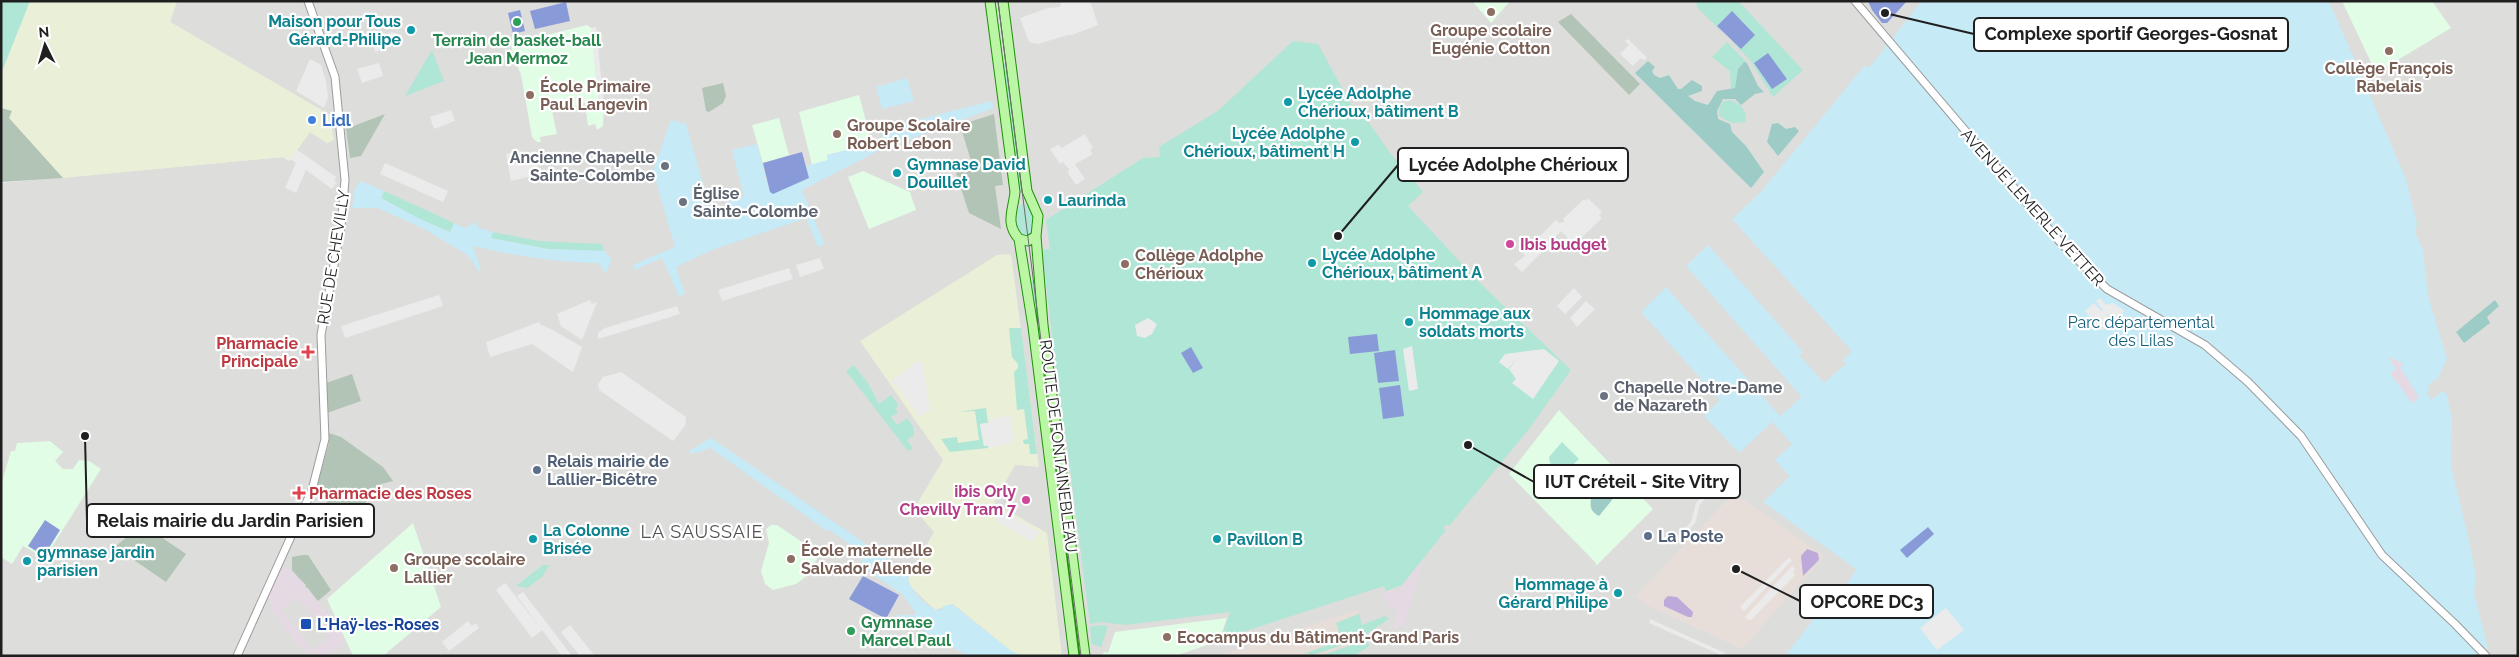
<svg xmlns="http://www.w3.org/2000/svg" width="2519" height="657" font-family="Raleway,sans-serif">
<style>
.residential{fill:#dddddc}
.commercial{fill:#eaefd7}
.industrial{fill:#e8ded9}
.education{fill:#e1fde6}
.construction{fill:#b2c4b5}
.grass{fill:#afe6d5}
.forest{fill:#9dccc6}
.park{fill:#c6eaf6}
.pitch{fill:#899ad9}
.parking{fill:#ebebeb}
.plaza{fill:#e5dae3;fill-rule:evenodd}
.water{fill:#bda9da}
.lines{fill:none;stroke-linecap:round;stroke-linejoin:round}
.tertiary-casing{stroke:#9c9c9c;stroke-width:9}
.primary-casing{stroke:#1f9109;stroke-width:11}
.tertiary{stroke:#fff;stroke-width:7}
.primary{stroke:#baf6a4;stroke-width:9}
.tram{stroke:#6d6d6d;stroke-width:1}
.education-dot{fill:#8d6e63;stroke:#fff;stroke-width:2}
.leisure-dot{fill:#2e9e5b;stroke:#fff;stroke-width:2}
.culture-dot{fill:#0f9aa8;stroke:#fff;stroke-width:2}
.shop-dot{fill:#3f7fe0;stroke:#fff;stroke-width:2}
.worship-dot{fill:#6b7280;stroke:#fff;stroke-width:2}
.hotel-dot{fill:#d1479c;stroke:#fff;stroke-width:2}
.health-dot{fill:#e0444e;stroke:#fff;stroke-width:2}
.service-dot{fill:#5c6f8a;stroke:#fff;stroke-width:2}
.transit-dot{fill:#1a4fb4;stroke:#fff;stroke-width:2}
.labels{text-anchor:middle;stroke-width:4.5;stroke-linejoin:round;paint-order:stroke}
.culture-label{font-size:16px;font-weight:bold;fill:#0d838f;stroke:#fff;text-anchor:start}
.education-label{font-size:16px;font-weight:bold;fill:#785e54;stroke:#fff;text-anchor:start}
.leisure-label{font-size:16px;font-weight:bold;fill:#27864d;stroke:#fff}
.shop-label{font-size:16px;font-weight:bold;fill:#366cbe;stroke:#fff;text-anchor:start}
.worship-label{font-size:16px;font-weight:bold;fill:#5b616d;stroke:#fff;text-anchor:start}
.street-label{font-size:16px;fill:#1f1f1f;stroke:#fff}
.hotel-label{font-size:16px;font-weight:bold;fill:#b23c85;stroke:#fff;text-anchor:start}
.park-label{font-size:16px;fill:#125e78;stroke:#fff}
.health-label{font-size:16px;font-weight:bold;fill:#be3a42;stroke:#fff;text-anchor:end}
.service-label{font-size:16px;font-weight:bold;fill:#4e5e75;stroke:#fff;text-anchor:start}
.transit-label{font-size:16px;font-weight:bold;fill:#164399;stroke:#fff;text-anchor:start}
.neighbourhood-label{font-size:18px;letter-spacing:1px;fill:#525252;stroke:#fff}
.leader{fill:none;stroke:#1f1f1f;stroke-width:2}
.callout-dot{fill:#1f1f1f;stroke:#fff;stroke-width:2}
.callout{fill:#fff;stroke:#1f1f1f;stroke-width:2}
.callout-label{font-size:18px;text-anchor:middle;font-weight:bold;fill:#1f1f1f}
</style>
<rect width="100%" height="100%" fill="#e8efe6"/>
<!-- residential -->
<path class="residential" d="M177,1h2341v655h-2517v-473l282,-26 6,4 21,-29 17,11 3,-28 -160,-93z"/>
<!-- commercial -->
<path class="commercial" d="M30,1h147l-7,21 160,93 4,25 -7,3 -17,-11 -21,29 -6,-4 -220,21 -55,-60 4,-7 -11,-3v-34z
M1011,254l28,213 -24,-2 -21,38 53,30 15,123h-40l-11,-5 -58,-47 -18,6 -25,-24 -2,-7 26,-47 -20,-23 29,-49 -83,-119 137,-86z"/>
<!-- industrial -->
<path class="industrial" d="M1734,493l90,63 -82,93 -97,-45 -9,-8z
M1357,610l12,36 -15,10h-137z"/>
<!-- education -->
<path class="education" d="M1472,1h38l-19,22z
M2342,1h90l19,27 -75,45z
M587,25l4,3 8,78h5l-1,20 -6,4 -2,-6 -7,2 -3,-23 -30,7 -3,1 5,23 -17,3 1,5h-4l-5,-5 -11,-62 -7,-18 3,-2 -1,-3h-4l-1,-8z
M859,95l13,49 -45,11 1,5 -16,5 -13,-53z
M779,118l10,37 -26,8 -11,-38z
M863,171l47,21 6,18 -47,19 -21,-52z
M1559,410l94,99 -57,57v-3l-87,-89z
M50,441l13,11 -8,9 8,8h10l6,-9 10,1 12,8 -56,89 -22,-12 -11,18 -11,-7v-72l10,-34h4l2,-8z
M413,523l28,84 -58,49h-30l-26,-57z
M771,525h6l41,28 1,3 -15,22 -8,6 -23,6 -8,-6 -4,-13 8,-28 -3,-14z
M1227,618l-8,23 -44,15h-73l2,-4 4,1 7,-21z"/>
<!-- construction -->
<path class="construction" d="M1571,14l69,70 -11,11 -71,-73z
M723,83l3,13 -3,7 -14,9 -3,-1 -4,-23z
M1,108l11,3 -3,7 54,60 -62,4z
M385,114l-24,42 -11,2 -4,-29z
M994,114l9,71 -8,1 6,43 -32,-16 -13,-40 17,-6 -13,-42z
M352,374l9,27 -34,12 -1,-30z
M329,433l12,4 42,30 10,14 -12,3 -21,25 3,4 -20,17 -26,-44 12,-43z
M142,524l44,30 -20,28 -51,-35z
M303,555h5l23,35 -13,11 -26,-31v-13z"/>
<!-- grass -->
<path class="grass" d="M1,1h29l-29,73z
M1696,1h42l65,69 -30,27 -23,-37 -20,-20 11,9 14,-15 -38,-8 11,12 -31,-31z
M1293,41l25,3 34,62 3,4 4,-1 32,45 32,38 -15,14 72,77 91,87 -42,59 -80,97 -2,-2 -4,4 3,2 -44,55 -16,6 -2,-5 -163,53 9,-27 -105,13 -24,-3 -11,2 -24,-187h-1l-4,-27 -19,-160 8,-1 -4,-29 97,-62 17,-1 -1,-10 60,-37z
M1727,42l20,21 -3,-1 -6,7 -3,19 -4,2 -1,-19 -18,-14z
M432,50l12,31 -39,15z
M1008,63l16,127h-6l-18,-126z
M1729,100c10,2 20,11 16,22l-13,1 -13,-7v-7l4,-7z
M384,191l70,32 -4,9 -30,-13 -39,-21z
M1022,204l5,1 7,11 -2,18 -5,4 -6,-3 -5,-8 1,-17z
M493,232l45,9 64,3 2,7 -56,-2 -57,-11z
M1038,280l16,148h-6l-21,-147z
M1009,328h12l16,126h-7l-1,-10h-5l-1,-4 5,-1 -4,-30 -7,1 -3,-38 4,-4v-4l-6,-7z
M854,365l15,20 10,19 12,-9 7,9 -2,6 2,3 -7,4 6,8 10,-7 6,8 1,9 -7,5 6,8 -5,3 -62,-80z
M986,408l2,15 -8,1 4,22 4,-1v3l-38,4 -9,-13 16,-2 1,6 21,-3 -4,-29 -17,1z
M1055,431l28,225h-6l-29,-224z
M1562,442l17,17 -31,31 -4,-4 14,-13 -8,-10 -1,-6z
M543,565h6l-6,11 -16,12 -11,-2z
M1359,614l3,11 23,-9 4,3 -23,15 3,12 -15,10h-34l31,-11v-3l-41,14h-2l1,-3 -8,2 29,-11 -2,-5 -15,5 3,-5 23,-7 -3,-9z
M1102,625l6,1 -7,21 -9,-3 -2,-17z"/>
<!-- forest -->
<path class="forest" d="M1648,61l7,6 -3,4 2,4 6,3 9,-3 9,14h3l11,-9 10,6v5l-14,5 7,5 13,4 9,-14 18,-3 3,-19 6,-7 3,1 11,23 6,6 -9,2 -14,11 -6,-6h-12l-6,12 1,8 12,5 2,8 14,14 18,26 -13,16 -116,-115z
M1778,123l8,6 9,-2 4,4 -21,25 -11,-14 5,-18z
M2495,300l4,6 -12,11 3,6 -26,20 -8,-11z
M1593,474l20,20 -1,6 -13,16c-14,-7 -6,-17 -7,-31l-5,-5z"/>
<!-- park -->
<path class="park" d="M1922,1h407l77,178 11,45 -2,8 8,18 5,46 19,63 -9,19 -11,8 3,4 -3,3 4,7 12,-9 4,4 5,25 -1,46 19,79 6,31 -2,16 14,57 -12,5 1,2h-692l39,-50 25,-25 7,-12 -93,-67 27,-26 -15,-16 17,-16 -20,-22 -33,31 -35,-37 16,-16 -79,-88 25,-25 114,129 22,-19 -116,-131 22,-21 95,107 -4,3 25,28 22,-19 -3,-4 9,-9 -120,-132 28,-26 105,-128 4,3z
M907,78l7,23 -32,8 -6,-22z
M992,101l2,7 -114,42 -78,40 22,53 -1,2 -5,2 -12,-29 -94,32 -36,17 9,27 -6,2 -17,-38 -28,12 -1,-5 42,-18 -22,-76 18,-51 15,4 25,88 13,-2 2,-8 18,-5 -12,-47 25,-6 13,48 39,-14 -3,-12 22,-6 -1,-5 56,-14 -2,-12z
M361,181l23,10 -3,7 39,21 30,13 4,-9 11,5 11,-6 3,6 14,4 -2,6 57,11 56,2 8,8 -6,14 -8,-10c-43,-1 -83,-7 -125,-17l8,24 -3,1 -6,-11 -6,-6 -42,-25 -46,-21h-26l3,-20z
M711,438l199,136 -2,5c3,12 21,32 33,31l3,-4 8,-2 59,47 11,5h-54l-72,-41h21l-15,-21 -40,-27 -1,-9 -3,-4 2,-3 -31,-21 -2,1 -118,-84 -3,3 -14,4 -3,-3z"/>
<!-- pitch -->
<path class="pitch" d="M1868,1h39l-20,22h-5l-10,-13z
M566,2l4,19 -35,8 -5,-18z
M520,10l5,21 -12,3 -5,-21z
M1732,11l23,24 -14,14 -24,-23z
M1768,53l19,26 -15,10 -18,-26z
M802,152l7,26 -36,16 -3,-2 -7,-29z
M1377,334l2,17 -29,3 -2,-17z
M1191,347l12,21 -10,5 -12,-20z
M1395,350l4,31 -21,2 -4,-30z
M1400,385l4,31 -21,3 -4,-31z
M45,520l15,10 -16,26 -16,-10z
M1928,527l6,7 -27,24 -7,-8z
M863,576l36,19 -13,24 -37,-20z"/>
<!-- parking -->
<path class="parking" d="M1061,1h29l8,24 -26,10h-4l-30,9 -9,-2 -9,-24 28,-10 12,-1z
M596,27l8,79h-5l-8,-78z
M393,32l6,4 2,7 -26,9 -4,-13z
M1628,39l19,19 -3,2 -3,-2 -8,8 -13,-12 9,-9 -4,-4z
M310,59l11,6 5,16 2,16 -4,11 -28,-17z
M379,63l4,13 -21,7 -5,-14z
M451,110l4,11 -21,8 -4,-12z
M1085,134l8,14 -3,2 3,4 -18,10 10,15 -9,6 -8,-12 1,-4 -6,-7 -3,2 -10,-15 8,-4 4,3z
M296,149l40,28 -2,4 3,1 -5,7 -26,-19 -10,23 -11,-5 11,-25 -6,-4z
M521,151l1,3 13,-3 5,23 -29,7 -5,-27z
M385,163l63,28 -5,11 -63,-28z
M1588,198l14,14 -3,3 3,3 -25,24 -3,-3 -2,3 -11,-11 -7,7 3,4 -9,10 -3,-3 -23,23 -8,-8 11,-8 -2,-3 33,-33 3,3 6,-1 -2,-3 21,-20 2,2z
M820,258l4,11 -24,8 -4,-12z
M789,268l4,11 -71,22 -4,-11z
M1574,288l8,9 -17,17 -8,-8z
M439,295l4,11 -98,32 -4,-12z
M2100,298l6,7 7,-2 12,8 -11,8 -9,-6 7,9 -10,9 -17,-20 9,-8 7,8 2,-1 -7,-9z
M590,300l2,4 5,-2 -15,38 -21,-14 -4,-12z
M1586,301l9,8 -18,18 -7,-9z
M677,306l3,8 -82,25v-6l7,-5z
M1148,318l9,6 -5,10 -7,4 -8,-2 -2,-11z
M539,322l2,3 10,4 31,18 -9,25 -41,-28 -42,13 -4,-15z
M1412,346l6,43 -9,2 -6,-42z
M1544,349l15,12 -26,38 -21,-16 4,-4 -7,-10 8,-11 -9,11 -9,-7 6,-8z
M918,361l5,2 7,47 -11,7 -22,-31 -7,-4z
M621,372l65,45 -1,9 -12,15 -74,-51 -1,-6 5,-7z
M1010,416l4,26 -26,6v-3l-4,1 -4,-22 9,-1v-4z
M1716,482l3,2 -19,20 -5,19 -20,22 -3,-3 19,-20 5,-19z
M1001,510l38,22 -6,10 -38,-22z
M1789,557l3,3 -48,51 -4,-4z
M1792,566l3,3 -2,3 2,3 -44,45 -4,-1 -2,-2z
M505,583l36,46 -24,-33 6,-4 49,64h-10l-20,-26 -10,8 -36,-48z
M1946,608l18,22 -27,20 -17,-22z
M1650,619l75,34 -2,3 -74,-33z
M468,621l4,5 4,-3 3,5 -30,23 -7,-9z
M570,625l25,31h-15l-19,-24z"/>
<!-- plaza -->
<path class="plaza" d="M2387,356l17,8 -4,3 19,30 -7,6 -22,-30 6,-4z
M1418,566l3,1 -16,56 -12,7 5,-18 -10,-7 -4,-13 9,-2 6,1z
M288,568l18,17 -3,2 2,3 3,-2 7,10 -2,2 2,2 3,-1 3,4 -2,2 2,3 3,-1 14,19 7,15 -19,13h-15l-19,-17 1,-2 -5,-7 -2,1 -12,-19 -2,1 -2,-3 2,-5 -4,-4 2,-11 10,-21zM298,597l32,40 -17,14 -32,-41z"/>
<!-- water -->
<path class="water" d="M1807,549l11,4 1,7 -16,16 -2,-20z
M1668,596l9,1 16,15 -1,5h-4l-24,-11v-6z"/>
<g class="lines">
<defs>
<path id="tertiary" d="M1855,1l205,241 47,47 98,56 43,37 53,54 81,119 73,69 31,32
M237,656l75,-166 13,-51 -4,-104 20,-108 4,-47 -10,-103 -27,-76"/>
<path id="primary" d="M990,1l25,191c-2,19 -10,31 4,47l9,2 8,-5 2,-20 -11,-25 -24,-190
M1036,236l7,89 42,331
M1019,239l14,88 41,329"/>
</defs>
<!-- tertiary casing -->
<use href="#tertiary" class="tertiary-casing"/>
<!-- primary casing -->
<use href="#primary" class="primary-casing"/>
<!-- tertiary -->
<use href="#tertiary" class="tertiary"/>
<!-- primary -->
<use href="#primary" class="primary"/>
<!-- tram -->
<path class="tram" d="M998,1l83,655"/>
</g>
<!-- markers -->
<g class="education-dot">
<circle cx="1491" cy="12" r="5"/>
<circle cx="2389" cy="51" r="5"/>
<circle cx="530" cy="95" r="5"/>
<circle cx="837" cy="134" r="5"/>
<circle cx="1125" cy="264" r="5"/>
<circle cx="791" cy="559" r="5"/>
<circle cx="394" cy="568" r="5"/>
<circle cx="1167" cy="637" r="5"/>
</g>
<g class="leisure-dot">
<circle cx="517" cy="22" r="5"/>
<circle cx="851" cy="631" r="5"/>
</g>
<g class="culture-dot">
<circle cx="411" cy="30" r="5"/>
<circle cx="1288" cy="102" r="5"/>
<circle cx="1355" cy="142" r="5"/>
<circle cx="897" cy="173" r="5"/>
<circle cx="1048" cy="200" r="5"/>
<circle cx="1312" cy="263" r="5"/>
<circle cx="1409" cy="322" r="5"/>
<circle cx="533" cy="539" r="5"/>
<circle cx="1217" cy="539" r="5"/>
<circle cx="27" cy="561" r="5"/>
<circle cx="1618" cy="593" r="5"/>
</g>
<circle class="shop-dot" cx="312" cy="120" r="5"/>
<g class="worship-dot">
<circle cx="665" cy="166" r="5"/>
<circle cx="683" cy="202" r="5"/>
<circle cx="1604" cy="396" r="5"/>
</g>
<g class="hotel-dot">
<circle cx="1510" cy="244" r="5"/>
<circle cx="1026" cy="500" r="5"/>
</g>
<g class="health-dot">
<path d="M305.5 344.5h5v5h5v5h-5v5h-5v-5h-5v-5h5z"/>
<path d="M296.5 485.5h5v5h5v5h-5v5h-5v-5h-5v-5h5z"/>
</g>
<g class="service-dot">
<circle cx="537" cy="470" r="5"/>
<circle cx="1648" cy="536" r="5"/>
</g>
<rect class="transit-dot" x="300" y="618" width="12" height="12" rx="2.5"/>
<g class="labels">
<!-- culture labels -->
<g class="culture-label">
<text x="401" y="27" text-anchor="end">Maison pour Tous<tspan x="401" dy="18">Gérard-Philipe</tspan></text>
<text x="1298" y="99">Lycée Adolphe<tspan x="1298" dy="18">Chérioux, bâtiment B</tspan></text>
<text x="1345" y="139" text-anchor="end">Lycée Adolphe<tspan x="1345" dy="18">Chérioux, bâtiment H</tspan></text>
<text x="907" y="170">Gymnase David<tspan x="907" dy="18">Douillet</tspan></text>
<text x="1058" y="206">Laurinda</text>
<text x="1322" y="260">Lycée Adolphe<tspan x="1322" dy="18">Chérioux, bâtiment A</tspan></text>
<text x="1419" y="319">Hommage aux<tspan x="1419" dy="18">soldats morts</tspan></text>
<text x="543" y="536">La Colonne<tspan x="543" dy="18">Brisée</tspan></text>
<text x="1227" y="545">Pavillon B</text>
<text x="37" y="558">gymnase jardin<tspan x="37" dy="18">parisien</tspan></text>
<text x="1608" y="590" text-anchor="end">Hommage à<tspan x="1608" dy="18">Gérard Philipe</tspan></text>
</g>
<!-- education labels -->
<g class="education-label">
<text x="1491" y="36" text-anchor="middle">Groupe scolaire<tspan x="1491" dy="18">Eugénie Cotton</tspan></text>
<text x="2389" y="74" text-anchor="middle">Collège François<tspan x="2389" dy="18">Rabelais</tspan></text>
<text x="540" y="92">École Primaire<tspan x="540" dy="18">Paul Langevin</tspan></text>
<text x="847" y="131">Groupe Scolaire<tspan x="847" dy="18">Robert Lebon</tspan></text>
<text x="1135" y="261">Collège Adolphe<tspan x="1135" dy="18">Chérioux</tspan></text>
<text x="801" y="556">École maternelle<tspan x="801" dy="18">Salvador Allende</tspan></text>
<text x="404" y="565">Groupe scolaire<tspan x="404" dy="18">Lallier</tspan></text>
<text x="1177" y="643">Ecocampus du Bâtiment-Grand Paris</text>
</g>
<!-- leisure labels -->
<g class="leisure-label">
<text x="517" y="46">Terrain de basket-ball<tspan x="517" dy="18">Jean Mermoz</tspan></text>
<text x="861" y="628" text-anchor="start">Gymnase<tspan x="861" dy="18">Marcel Paul</tspan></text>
</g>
<!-- shop labels -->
<g class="shop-label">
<text x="322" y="126">Lidl</text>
</g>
<!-- worship labels -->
<g class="worship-label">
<text x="655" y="163" text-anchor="end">Ancienne Chapelle<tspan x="655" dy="18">Sainte-Colombe</tspan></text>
<text x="693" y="199">Église<tspan x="693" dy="18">Sainte-Colombe</tspan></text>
<text x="1614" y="393">Chapelle Notre-Dame<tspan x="1614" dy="18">de Nazareth</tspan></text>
</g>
<!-- street labels -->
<g class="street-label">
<text transform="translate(2033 207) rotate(48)" y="6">AVENUE LEMERLE VETTER</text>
<text transform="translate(333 257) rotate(-81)" y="6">RUE DE CHEVILLY</text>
<text transform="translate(1059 446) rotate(83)" y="6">ROUTE DE FONTAINEBLEAU</text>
</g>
<!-- hotel labels -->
<g class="hotel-label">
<text x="1520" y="250">Ibis budget</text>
<text x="1016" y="497" text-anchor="end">ibis Orly<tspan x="1016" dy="18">Chevilly Tram 7</tspan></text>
</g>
<!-- park labels -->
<g class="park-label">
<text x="2141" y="328">Parc départemental<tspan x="2141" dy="18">des Lilas</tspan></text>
</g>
<!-- health labels -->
<g class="health-label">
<text x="298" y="349">Pharmacie<tspan x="298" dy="18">Principale</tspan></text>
<text x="309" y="499" text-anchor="start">Pharmacie des Roses</text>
</g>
<!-- service labels -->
<g class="service-label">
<text x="547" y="467">Relais mairie de<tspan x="547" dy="18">Lallier-Bicêtre</tspan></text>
<text x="1658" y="542">La Poste</text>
</g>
<!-- transit labels -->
<g class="transit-label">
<text x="317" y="630">L'Haÿ-les-Roses</text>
</g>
<!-- neighbourhood labels -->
<g class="neighbourhood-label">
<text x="702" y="538">LA SAUSSAIE</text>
</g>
</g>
<!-- callouts -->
<path class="leader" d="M1885 13L1974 34M1338 236L1398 165M1468 445L1534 482M85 436L87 521M1736 569L1800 601"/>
<g class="callout-dot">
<circle cx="1885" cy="13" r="5"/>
<circle cx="1338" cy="236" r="5"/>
<circle cx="1468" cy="445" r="5"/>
<circle cx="85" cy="436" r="5"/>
<circle cx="1736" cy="569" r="5"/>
</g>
<g class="callout">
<rect x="1974" y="18" width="314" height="33" rx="5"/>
<rect x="1398" y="148" width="230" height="33" rx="5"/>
<rect x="1534" y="465" width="206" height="33" rx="5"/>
<rect x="87" y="504" width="287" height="33" rx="5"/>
<rect x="1800" y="585" width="133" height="33" rx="5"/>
</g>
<g class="callout-label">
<text x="2131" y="40">Complexe sportif Georges-Gosnat</text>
<text x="1513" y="171">Lycée Adolphe Chérioux</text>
<text x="1637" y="488">IUT Créteil - Site Vitry</text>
<text x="230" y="527">Relais mairie du Jardin Parisien</text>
<text x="1867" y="608">OPCORE DC3</text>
</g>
<!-- border -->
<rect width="2519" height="657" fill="none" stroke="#1f1f1f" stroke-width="5"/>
<!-- north arrow -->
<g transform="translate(45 45) rotate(355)" stroke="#ffffff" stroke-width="4" paint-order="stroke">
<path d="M0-4L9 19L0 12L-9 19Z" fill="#1f1f1f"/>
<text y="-8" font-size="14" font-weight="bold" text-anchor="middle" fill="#1f1f1f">N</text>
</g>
</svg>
